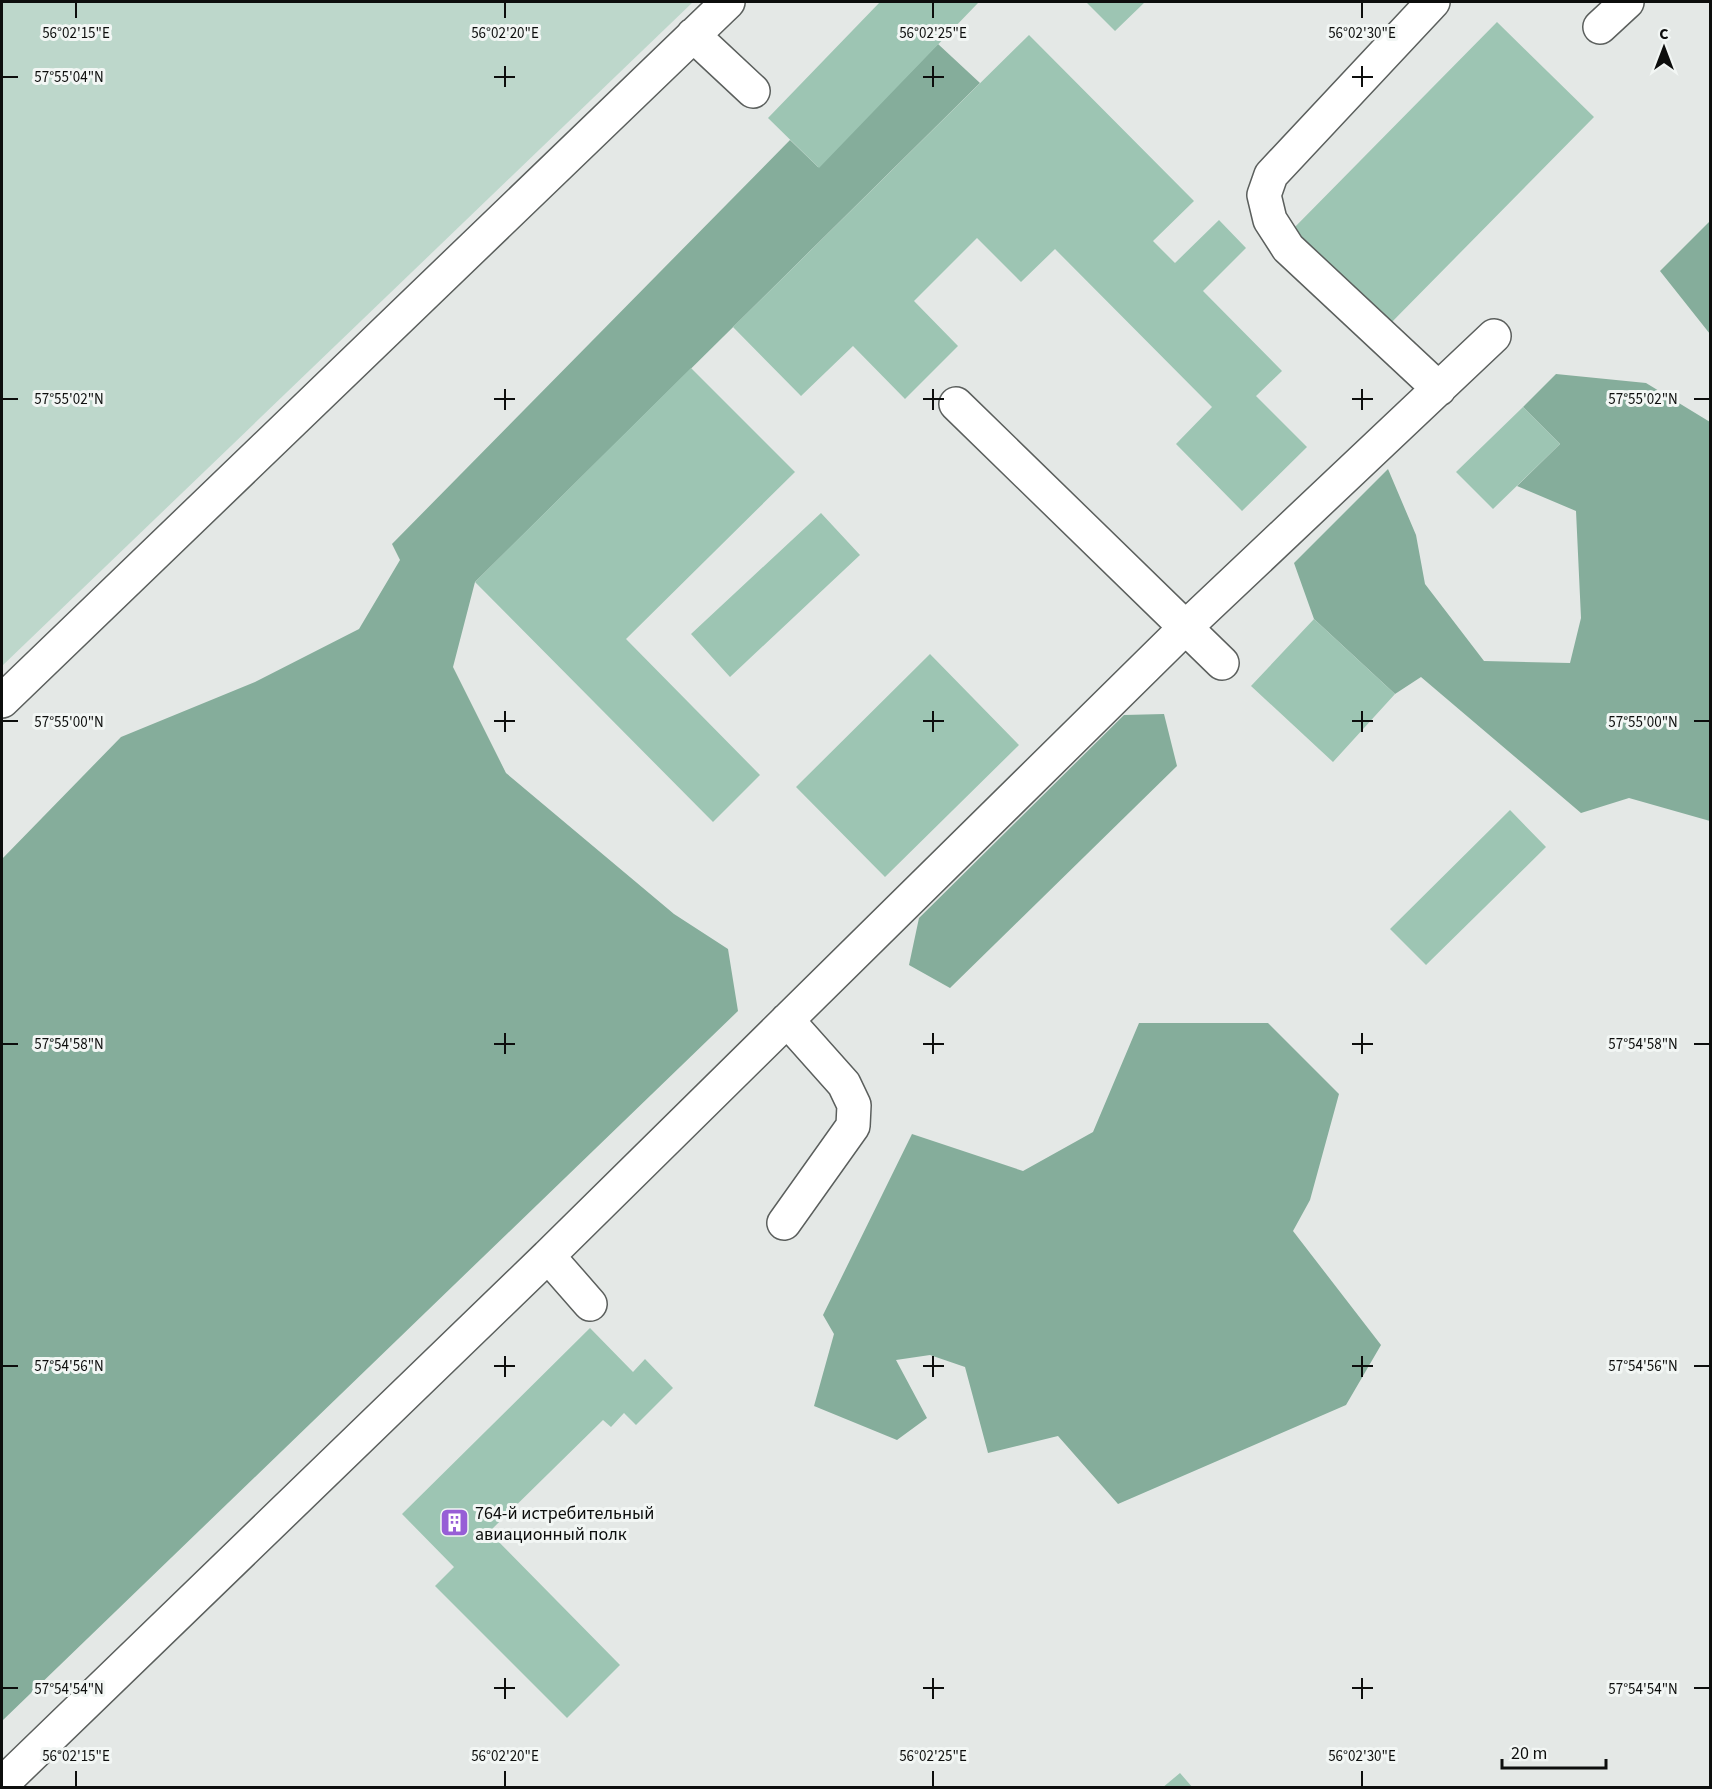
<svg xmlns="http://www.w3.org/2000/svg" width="1712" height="1789" font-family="'Source Sans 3',sans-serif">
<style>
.green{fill:#bdd7cb}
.forest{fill:#85ad9b}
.building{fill:#9dc5b3}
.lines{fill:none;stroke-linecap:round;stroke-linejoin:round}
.minor-casing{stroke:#5b5f5d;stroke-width:36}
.minor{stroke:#fff;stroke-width:33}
.ticks{fill:none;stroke:#0d0e0d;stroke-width:2}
.labels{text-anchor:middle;stroke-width:6;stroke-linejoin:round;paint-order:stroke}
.poi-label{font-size:18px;fill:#0d0e0d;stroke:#f2f6f4;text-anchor:start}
.ticks-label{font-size:15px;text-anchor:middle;fill:#0d0e0d;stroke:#f2f6f4;stroke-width:6;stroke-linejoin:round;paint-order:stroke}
</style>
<rect width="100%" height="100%" fill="#e4e8e6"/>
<!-- green -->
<path class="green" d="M2,2h691l-691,664z"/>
<!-- forest -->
<path class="forest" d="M938,44l42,39 -505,499 -22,85 53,106 168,141 54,35 10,62 -736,710v-862l119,-122 134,-55 104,-53 41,-69 -8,-16 398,-404 28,27z
M1710,221v113l-50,-63z
M1556,374l90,9 64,39v399l-81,-23 -48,15 -160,-136 -26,17 -81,-75 -20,-56 94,-94 28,66 9,49 59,77 86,2 11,-45 -5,-107 -59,-25 43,-42 -37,-37z
M1164,714l13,52 -227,222 -41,-23 10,-47 205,-203z
M1139,1023h129l71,71 -29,106 -17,31 88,114 -35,60 -228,99 -60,-68 -70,17 -23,-86 -35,-12 -34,5 31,58 -30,22 -83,-34 20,-72 -11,-19 89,-181 111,37 70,-39z"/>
<!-- building -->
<path class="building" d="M880,2l98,1 -159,165 -51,-50z
M1086,2h59l-30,29z
M1497,22l97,95 -207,210 -97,-95z
M1029,35l165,166 -41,40 22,22 44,-43 27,28 -43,43 79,80 -26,25 51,51 -65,64 -66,-67 36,-37 -157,-158 -34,33 -44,-44 -63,63 44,45 -53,53 -52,-53 -52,50 -68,-69z
M691,368l104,104 -169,167 134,136 -47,47 -238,-240z
M1523,407l37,37 -67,65 -37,-37z
M821,513l39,42 -130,122 -39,-43z
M1314,619l81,75 -62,68 -82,-76z
M930,654l89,91 -134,132 -89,-90z
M1510,810l36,37 -120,118 -36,-36z
M590,1328l43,44 12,-13 28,29 -37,37 -12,-12 -13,14 -8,-7 -114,112 131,133 -53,53 -132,-132 19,-19 -52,-53z
M1180,1773l13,15h-31z"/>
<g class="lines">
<defs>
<path id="minor" d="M1433,2l-162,173 -7,20 6,25 18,28 151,141
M1600,27l27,-25
M693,35l60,56
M956,404l266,259
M2,701l726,-699
M784,1223l69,-97 1,-21 -10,-21 -57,-64
M548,1256l638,-629 308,-291
M2,1784l546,-528 42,48"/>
</defs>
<!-- minor casing -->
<use href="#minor" class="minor-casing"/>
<!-- minor -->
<use href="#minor" class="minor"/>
</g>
<!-- ticks -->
<path class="ticks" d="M76,3v15M505,3v15M933,3v15M1362,3v15M505,66v21M933,66v21M1362,66v21M3,77h15M494,77h21M923,77h21M1352,77h21M505,389v21M933,389v21M1362,389v21M3,399h15M494,399h21M923,399h21M1352,399h21M1694,399h15M505,711v21M933,711v21M1362,711v21M3,721h15M494,721h21M923,721h21M1352,721h21M1694,721h15M505,1033v21M933,1033v21M1362,1033v21M3,1044h15M494,1044h21M923,1044h21M1352,1044h21M1694,1044h15M505,1356v21M933,1356v21M1362,1356v21M3,1366h15M494,1366h21M923,1366h21M1352,1366h21M1694,1366h15M505,1678v21M933,1678v21M1362,1678v21M3,1688h15M494,1688h21M923,1688h21M1352,1688h21M1694,1688h15M76,1771v15M505,1771v15M933,1771v15M1362,1771v15"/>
<!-- icons -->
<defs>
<symbol id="building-square" viewBox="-11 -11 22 22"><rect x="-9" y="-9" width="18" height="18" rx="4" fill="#975ed6" stroke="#f2f6f4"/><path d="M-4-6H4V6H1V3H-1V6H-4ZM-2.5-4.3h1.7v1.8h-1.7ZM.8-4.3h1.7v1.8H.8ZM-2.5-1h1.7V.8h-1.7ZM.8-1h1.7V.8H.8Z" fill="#fff"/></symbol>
</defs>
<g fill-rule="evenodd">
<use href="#building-square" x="438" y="1506" width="33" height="33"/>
</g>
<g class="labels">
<!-- poi labels -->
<g class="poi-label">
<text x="475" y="1519">764-й истребительный<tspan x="475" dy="21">авиационный полк</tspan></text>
</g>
</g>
<g class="ticks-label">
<text x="76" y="38">56°02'15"E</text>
<text x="505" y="38">56°02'20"E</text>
<text x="933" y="38">56°02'25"E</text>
<text x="1362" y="38">56°02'30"E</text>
<text x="69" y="82">57°55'04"N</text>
<text x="69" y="404">57°55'02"N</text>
<text x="1643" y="404">57°55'02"N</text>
<text x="69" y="727">57°55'00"N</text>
<text x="1643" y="727">57°55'00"N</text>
<text x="69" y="1049">57°54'58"N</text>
<text x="1643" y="1049">57°54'58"N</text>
<text x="69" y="1371">57°54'56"N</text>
<text x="1643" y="1371">57°54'56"N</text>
<text x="69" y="1694">57°54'54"N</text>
<text x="1643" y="1694">57°54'54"N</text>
<text x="76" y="1761">56°02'15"E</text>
<text x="505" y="1761">56°02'20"E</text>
<text x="933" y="1761">56°02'25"E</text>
<text x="1362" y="1761">56°02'30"E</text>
</g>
<!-- border -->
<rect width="1712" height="1789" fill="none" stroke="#0d0e0d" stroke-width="6"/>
<!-- north arrow -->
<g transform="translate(1664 48)" stroke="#f2f6f4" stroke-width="4.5" paint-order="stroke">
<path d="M0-4.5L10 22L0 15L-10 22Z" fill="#0d0e0d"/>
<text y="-9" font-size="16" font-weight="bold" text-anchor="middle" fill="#0d0e0d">С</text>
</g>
<!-- scale -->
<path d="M1502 1759v9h104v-9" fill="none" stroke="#0d0e0d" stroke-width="3"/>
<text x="1511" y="1759" font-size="18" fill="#0d0e0d" stroke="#f2f6f4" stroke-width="4.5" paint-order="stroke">20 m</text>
</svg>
